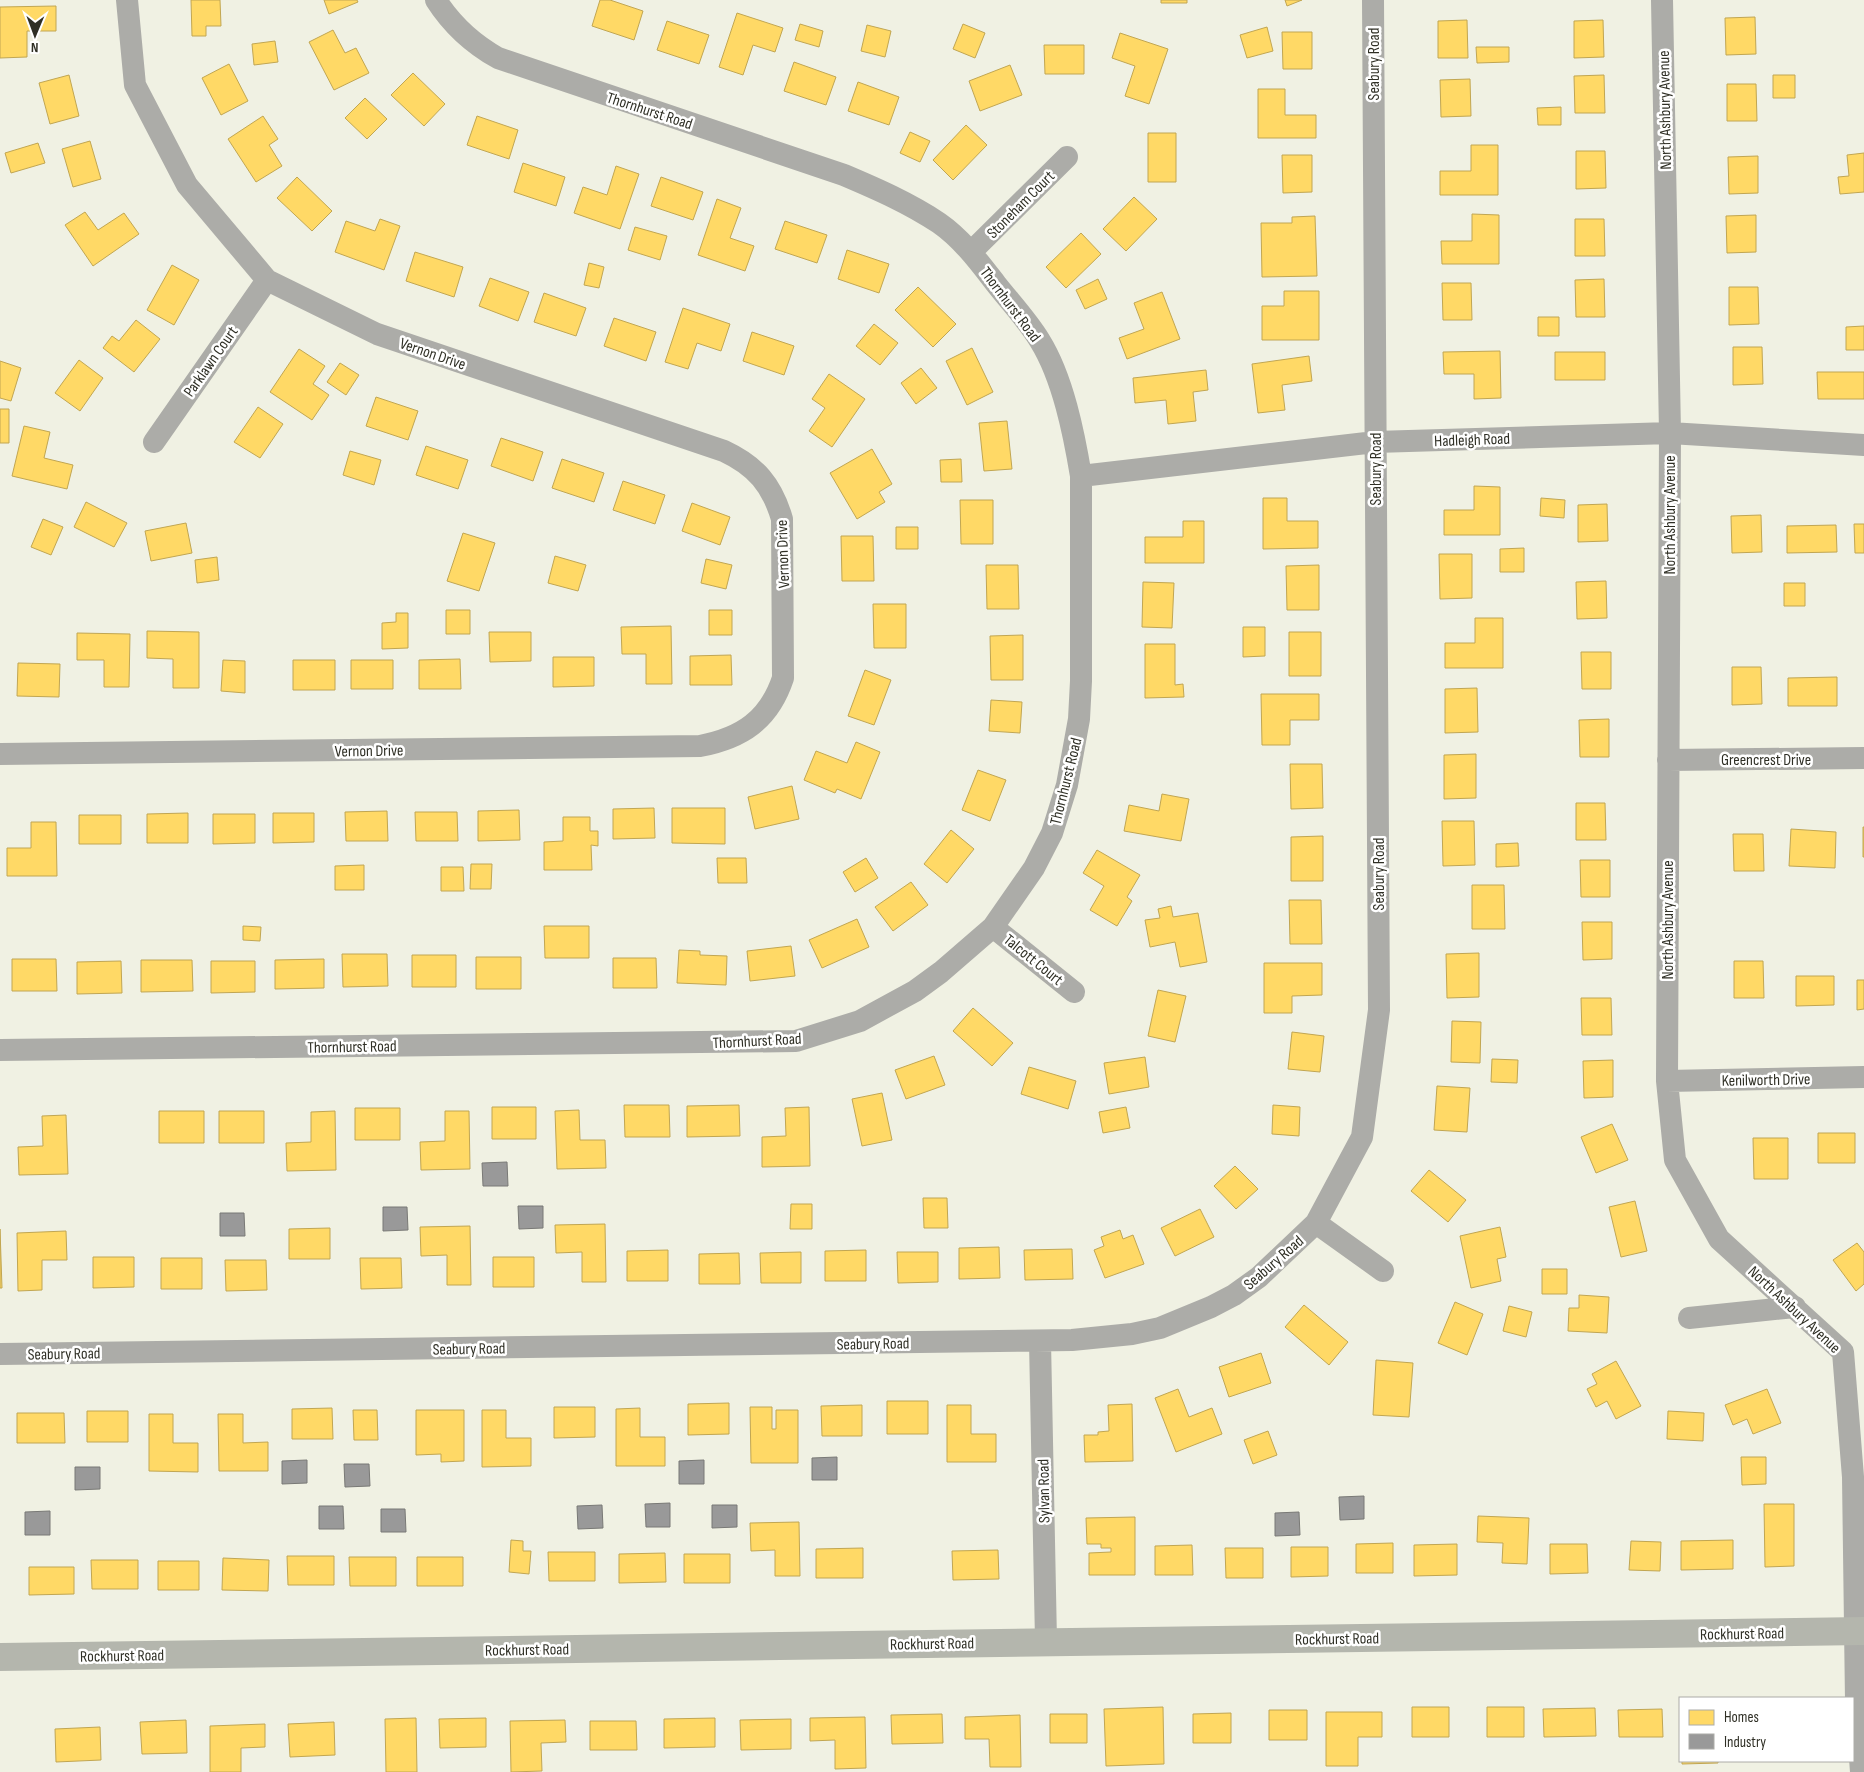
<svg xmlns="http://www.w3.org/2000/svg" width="1864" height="1772" font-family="'Sofia Sans Condensed',sans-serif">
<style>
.homes{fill:#ffd966;stroke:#c1a652}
.industry{fill:#999;stroke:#797976}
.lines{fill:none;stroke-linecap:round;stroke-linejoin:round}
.street{stroke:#acaca8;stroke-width:22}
.secondary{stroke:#b4b6ad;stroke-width:28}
.labels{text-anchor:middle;stroke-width:5;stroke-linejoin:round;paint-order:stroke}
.street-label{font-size:16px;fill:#2f2f25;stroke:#fff}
</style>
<rect width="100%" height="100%" fill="#f0f1e3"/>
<!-- homes -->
<path class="homes" d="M191,0h29l1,26h-15v10h-14z
M324,0h33l1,2 -29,12z
M600,0h10l33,11 -9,29 -42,-14z
M1161,0h26v3h-26z
M1285,0h17l-15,6z
M56,6v25h-29v26l-27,1v-51z
M737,13l46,15 -8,24 -22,-7 -10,30 -24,-8z
M1755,17l1,37 -30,1 -1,-37z
M1467,20l1,38h-30v-37z
M1603,20l1,37 -30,1v-37z
M667,21l42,14 -10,29 -42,-14z
M800,24l23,7 -4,16 -24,-7z
M963,24l22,9 -10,25 -22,-9z
M867,25l24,6 -6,26 -24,-6z
M1267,27l6,24 -26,7 -7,-23z
M333,30l12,23 11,-5 13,25 -35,17 -25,-48z
M1282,32h30v37h-29z
M1120,33l48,16 -19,55 -24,-8 10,-30 -23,-8z
M275,41l3,21 -24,3 -2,-21z
M1044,45h40v29h-39z
M1476,47h33v15l-32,1z
M794,62l42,15 -10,28 -42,-14z
M229,64l19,37 -27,14 -19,-37z
M1010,65l12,30 -42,16 -11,-30z
M413,73l32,31 -21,22 -33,-31z
M69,75l10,41 -29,8 -11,-41z
M1604,75l1,38h-30l-1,-37z
M1773,75h22v23h-22z
M1470,79l1,37 -30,1 -1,-37z
M858,82l41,15 -10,28 -41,-14z
M1727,84h29l1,37h-30z
M1258,89h27v26h31v23h-58z
M365,98l22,21 -20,20 -22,-21z
M1561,107v18h-23l-1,-17z
M263,116l15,23 -9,6 13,21 -26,16 -28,-43z
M477,116l41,14 -9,29 -42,-14z
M966,125l21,20 -34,35 -20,-20z
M910,132l20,9 -10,21 -20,-9z
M1148,133h28v49h-28z
M90,141l11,38 -28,8 -11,-38z
M38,143l7,20 -34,10 -6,-20z
M1471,145h27v50h-58v-24h31z
M1576,151h29l1,37 -30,1z
M1864,153v39l-24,2 -2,-17 11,-1 -2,-21z
M1282,155h30v37l-29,1z
M1758,156v37l-29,1 -1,-37z
M523,163l42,14 -9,29 -42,-14z
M616,166l23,8 -19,55 -46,-16 9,-26 24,8z
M297,177l35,34 -20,20 -35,-33z
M661,177l42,15 -10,28 -42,-14z
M1134,197l23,22 -31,32 -23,-22z
M717,199l24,9 -11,30 24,8 -9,25 -47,-16z
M85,212l13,18 26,-17 15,21 -46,32 -28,-41z
M1472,214l27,1v49h-57l-1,-23h31z
M1756,215v37l-29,1 -1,-37z
M1315,216l2,60 -55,1 -1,-54h31v-6z
M380,219l20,7 -16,44 -49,-18 11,-31 29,10z
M1575,219h29l1,37h-30z
M785,221l42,14 -10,28 -42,-14z
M635,227l32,9 -7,24 -32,-10z
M1081,233l20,21 -35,34 -20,-21z
M847,250l42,14 -10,29 -41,-14z
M415,252l48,15 -9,30 -48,-16z
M589,263l15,4 -5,21 -15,-3z
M172,265l27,15 -25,45 -27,-15z
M490,278l39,14 -11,29 -39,-15z
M1098,279l9,20 -22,10 -9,-19z
M1604,279l1,38h-29l-1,-37z
M1442,283h29l1,37h-29z
M918,287l38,37 -23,23 -38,-37z
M1729,287h29l1,37 -30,1z
M1284,291h35v49h-57v-34h22z
M1162,292l18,47 -53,20 -8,-21 25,-9 -10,-26z
M544,293l42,15 -10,28 -42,-14z
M683,308l47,16 -9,27 -24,-8 -9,26 -23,-7z
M1538,317h21v19h-21z
M614,318l42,14 -10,29 -42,-15z
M136,320l24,19 -26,33 -31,-24 9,-12 7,5z
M874,324l24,19 -18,22 -24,-19z
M1864,326v24h-18v-23z
M752,332l42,14 -10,29 -41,-14z
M1733,347h29l1,37 -30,1z
M972,348l21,44 -26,13 -21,-44z
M299,349l26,17 -12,18 16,11 -17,25 -42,-28z
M1500,351l1,47 -27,1v-25h-30l-1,-22z
M1555,352h50v28h-50z
M1309,356l3,25 -30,4 3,25 -27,3 -6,-49z
M79,360l24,18 -23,33 -25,-18z
M0,361l21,7 -10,33 -11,-3z
M340,363l19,12 -13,20 -19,-13z
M921,368l16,20 -21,16 -15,-21z
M1206,370l2,20 -15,2 3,29 -28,3 -2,-24 -31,3 -2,-25z
M1817,372h47v27h-46z
M829,374l36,25 -33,48 -23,-16 16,-23 -13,-9z
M376,397l42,14 -10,29 -42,-14z
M258,407l25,17 -23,34 -26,-16z
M0,409h9v34h-9z
M1007,421l5,48 -28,2 -5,-48z
M24,426l26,6 -6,26 29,7 -6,24 -55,-13z
M501,438l42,14 -10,29 -42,-15z
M426,446l42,14 -10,29 -42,-14z
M872,449l20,35 -13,8 6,10 -28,17 -27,-46z
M350,451l31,9 -7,25 -31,-10z
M562,459l42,14 -10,29 -42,-14z
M961,459l1,23h-21l-1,-22z
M623,481l42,14 -10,29 -42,-14z
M1474,486l26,1v48h-56v-25h30z
M1263,498h24v23h31v27l-55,1z
M1541,498l24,2 -1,18 -24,-2z
M960,500h33v44h-32z
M86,502l41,21 -13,24 -40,-20z
M692,503l38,14 -10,28 -38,-14z
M1607,504l1,37 -30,1v-37z
M1761,515l1,37 -30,1 -1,-37z
M43,519l20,8 -12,28 -20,-8z
M1183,521h21v42h-59v-26h38z
M186,523l6,30 -41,8 -6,-30z
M1854,524h10v29h-9z
M1836,525l1,27 -50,1v-27z
M896,527h22v22h-22z
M463,533l32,10 -16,48 -32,-10z
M841,536h32l1,45h-32z
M1524,548v24h-24v-23z
M1439,554h33v44l-32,1z
M555,556l31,9 -8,26 -30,-8z
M217,557l2,23 -22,3 -2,-23z
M706,559l26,6 -6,24 -25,-6z
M986,565h32l1,44h-32z
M1319,565v45h-32l-1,-44z
M1606,581l1,37 -30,1 -1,-37z
M1143,582l31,1 -2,45 -30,-1z
M1784,583h21v23h-21z
M873,604h33v44h-32z
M446,610h24v24h-24z
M709,610h23v25h-23z
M396,613h12v35l-26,1v-26l14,-1z
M1475,618h28v50h-58v-25h30z
M671,626l1,58h-26v-30h-24l-1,-27z
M1243,627h22v29l-22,1z
M147,631l52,1v56h-26v-29l-26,-1z
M489,632h42v29l-41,1z
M1289,632h32v44h-32z
M77,633l53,1 -1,53h-25v-27h-27z
M1023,635v45h-32l-1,-44z
M1145,644h30v41l8,-1 1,13 -39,1z
M1581,652h30v37h-29z
M731,655l1,30h-42v-29z
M553,657h41v29l-41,1z
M460,659l1,30h-42v-29z
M223,660l22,1v32l-24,-2z
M293,660h42v30h-42z
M351,660h42v29h-42z
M18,663l42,1 -1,33 -42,-1z
M1732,667h29l1,37 -30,1z
M865,670l26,10 -17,45 -26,-9z
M1837,677v29h-49v-28z
M1477,688l1,44 -33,1v-44z
M1261,694h58v26h-29v25h-28z
M991,700l31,2 -2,31 -31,-2z
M1609,719v38h-29l-1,-37z
M856,742l24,10 -19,47 -24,-10 -2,4 -31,-13 12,-29 31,12z
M1476,754v44l-32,1v-44z
M1290,764h32l1,44 -32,1z
M978,770l28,10 -16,41 -28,-11z
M792,786l7,33 -44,10 -7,-32z
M1162,794l27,5 -8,42 -57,-10 5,-26 30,6z
M1576,803h29l1,37h-30z
M654,808l1,30 -42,1v-30z
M672,808h53v36l-53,-1z
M519,810l1,30 -42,1v-30z
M387,811l1,30h-42l-1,-29z
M415,812h42l1,29h-42z
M188,813v30h-41v-29z
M273,813h41v29l-41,1z
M213,814h42v29l-42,1z
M79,815h42v29h-42z
M563,817h27v14h8v15l-7,-1 1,25h-48v-28l19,-1z
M1442,821h32l1,44 -32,1z
M31,822h25l1,54h-50v-28h24z
M1863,827h1v30h-1z
M1791,829l45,3 -1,36 -46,-2z
M951,830l23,19 -27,34 -23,-19z
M1733,834h30l1,37h-30z
M1323,836v45h-32v-44z
M1518,843l1,23 -23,1v-23z
M1097,850l43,25 -13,22 5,4 -15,25 -27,-16 14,-24 -21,-13z
M717,858h29l1,25h-29z
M866,858l12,20 -23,14 -12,-20z
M1580,860h30v37h-29z
M471,864h21l-1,25h-21z
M364,865v25h-29v-24z
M441,867h22l1,24h-23z
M911,882l17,23 -35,26 -18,-24z
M1472,885h32l1,44h-33z
M1289,900h32l1,44h-32z
M1171,906l2,11 25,-4 9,49 -27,5 -5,-25 -25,5 -5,-27 15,-2 -2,-9z
M857,919l12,28 -47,21 -13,-28z
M1582,922h30v37l-29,1z
M243,926l18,1 -1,14 -17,-1z
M544,926h45v32h-44z
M791,946l4,30 -45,5 -3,-30z
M679,950l21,1v4l27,1 -1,29 -49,-2z
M1479,953v44l-32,1 -1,-44z
M342,954h45l1,32 -45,1z
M412,955h44v32h-44z
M476,957h45v32h-45z
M613,958h43l1,30h-44z
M12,959h44l1,32h-45z
M324,959v29l-49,1v-29z
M141,960h51l1,31 -52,1z
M121,961l1,32 -45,1v-32z
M211,961h44v31l-44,1z
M1734,961h29l1,37h-30z
M1264,963h58v32l-30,1v17h-28z
M1796,976h38v29l-38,1z
M1857,980h7v29l-7,1z
M1158,990l28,6 -11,46 -27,-6z
M1581,998h30l1,37h-30z
M973,1008l40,35 -21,23 -39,-35z
M1452,1021l29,1 -1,41 -29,-1z
M1292,1032l32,4 -4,36 -32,-3z
M934,1056l11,29 -39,14 -11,-29z
M1145,1057l4,30 -40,7 -5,-31z
M1492,1059l26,1 -1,23 -26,-1z
M1613,1060v37l-29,1 -1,-37z
M1029,1067l47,14 -8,28 -47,-15z
M1437,1086l33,2 -3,44 -33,-2z
M882,1093l10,47 -30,6 -10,-47z
M624,1105h45l1,32h-45z
M739,1105l1,31 -53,1v-31z
M1273,1105l27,2 -1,29 -27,-2z
M492,1107h44v32h-44z
M809,1107l1,59 -48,1v-30l24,-1 -1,-28z
M1126,1107l4,21 -27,5 -4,-21z
M355,1108h45v32h-45z
M579,1110l1,30h25l1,28 -49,1 -2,-58z
M159,1111h45v32h-45z
M219,1111h45v32h-45z
M335,1111l1,59 -49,1 -1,-28 25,-1v-30z
M445,1111h24l1,58 -49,1 -1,-28 25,-1z
M66,1115l2,59 -49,1 -1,-28 25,-1 -1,-30z
M1612,1124l16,36 -32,13 -15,-36z
M1818,1133h37v30h-37z
M1753,1138h35v41h-34z
M1235,1166l23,23 -22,20 -22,-23z
M1429,1170l37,30 -18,22 -37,-31z
M923,1198h24l1,30h-24z
M1635,1201l12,50 -26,6 -12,-50z
M791,1204h21v25h-22z
M1200,1209l14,28 -39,19 -14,-28z
M605,1224l1,58h-24v-30l-26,1 -1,-28z
M470,1226l1,59h-24v-30l-26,1 -1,-29z
M1500,1227l6,30 -9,2 4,22 -30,7 -11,-52z
M330,1228v31h-41v-30z
M0,1230v-1l2,59h-2z
M1120,1230l3,9 10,-4 11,29 -39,14 -11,-28 10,-4 -3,-9z
M66,1231l1,29h-25v30l-24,1 -1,-58z
M1857,1243l7,9v32l-8,7 -23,-31z
M999,1247l1,31 -41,1v-31z
M1072,1249l1,30 -48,1 -1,-30z
M668,1250v31h-41v-30z
M866,1250v31h-41v-30z
M801,1252v31h-40l-1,-30z
M897,1252h41v30l-40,1z
M739,1253l1,31h-41v-30z
M93,1257h41v30l-41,1z
M493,1257h41v30h-41z
M161,1258h41v31h-41z
M360,1258h41l1,30 -41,1z
M225,1260h41l1,30 -41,1z
M1542,1269h25v25h-25z
M1579,1295l30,2 -2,36 -39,-2 1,-23h10z
M1455,1302l28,12 -16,41 -29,-12z
M1304,1305l44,37 -19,23 -44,-38z
M1509,1306l23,6 -6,25 -23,-6z
M1261,1353l10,30 -42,14 -10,-30z
M1376,1360l37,3 -4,54 -36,-2z
M1616,1361l25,45 -25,13 -9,-18 -11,6 -9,-18 10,-5 -5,-10z
M1178,1389l11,28 23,-9 10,26 -46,18 -21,-54z
M1767,1389l14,34 -28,11 -6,-15 -14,6 -8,-20z
M887,1401h41v33h-41z
M729,1403v31l-41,1v-31z
M1132,1404l1,57 -48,1 -1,-27h14v-3l11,-1 -1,-26z
M862,1405v31h-40l-1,-30z
M947,1405h24v29h25v28h-49z
M554,1407h41v30l-41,1z
M750,1407h22v22h4v-19h22v53h-47z
M332,1408l1,31h-41v-30z
M640,1408v29h25v29h-49v-57z
M353,1410h24l1,30h-24z
M416,1410h48v51l-23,1v-8l-25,1z
M482,1410h24v28h25v28l-49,1z
M87,1411h41v31h-41z
M1668,1411l36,2 -1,28 -36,-2z
M17,1413h47l1,30h-48z
M149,1414h24v29h25v29l-49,-1z
M218,1414h25v29l25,-1v29h-49z
M1268,1431l9,24 -24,9 -9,-24z
M1741,1457h25v27l-24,1z
M1764,1504h30v62l-29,1z
M1478,1516l51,2 -2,46 -25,-1 1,-20 -26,-1z
M1135,1517v58h-46v-22l22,-1v-4h-10v-4h-14l-1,-26z
M799,1522l1,54h-25v-26l-24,1 -1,-28z
M511,1540l12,1v10h8l-2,23 -20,-2z
M1733,1540v29l-52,1v-29z
M1631,1541l30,1 -1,29 -31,-1z
M1393,1543v30h-37v-29z
M1457,1544v31l-43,1v-31z
M1550,1544h37l1,29 -38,1z
M1192,1545l1,30h-38v-29z
M1291,1547h37v29l-37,1z
M863,1548v30h-47v-29z
M1225,1548h38v30h-37z
M998,1550l1,29 -46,1 -1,-29z
M548,1552h47v29h-46z
M665,1553l1,29 -47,1v-29z
M684,1554h46v29h-46z
M287,1556h47v29h-46z
M349,1557h47v29h-46z
M417,1557h46v29h-46z
M223,1558l46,2 -1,31 -46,-1z
M91,1560h47v29h-46z
M158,1561h41v29h-41z
M29,1567h45v27l-45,1z
M1163,1707l1,57 -58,2 -2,-57z
M1412,1707h37v30h-37z
M1487,1707h37v30h-37z
M1595,1708l1,28 -52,1 -1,-28z
M1662,1709l1,28h-44l-1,-27z
M1269,1710h38v30h-38z
M1326,1712h56v25h-24v29h-32z
M1231,1713v30h-38v-29z
M942,1714l1,29 -51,1 -1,-29z
M1050,1714h37v29h-37z
M1020,1715l1,52h-31l-1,-28h-24v-22z
M865,1717l1,51 -31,1v-29l-25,1v-23z
M416,1718l1,54h-31l-1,-53z
M486,1718v29l-46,1 -1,-29z
M715,1718v29l-51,1v-29z
M791,1719v30l-50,1 -1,-30z
M186,1720l1,33 -45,1 -2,-32z
M565,1720l1,22 -25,1 1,28 -31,1 -1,-51z
M590,1721h46l1,29h-47z
M334,1722l1,33 -45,2 -2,-33z
M265,1724v23l-24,1v24h-31v-46z
M100,1727l1,33 -45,2 -1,-33z
M1682,1761h36v2l-36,1z"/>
<!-- industry -->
<path class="industry" d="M507,1162l1,24h-25l-1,-23z
M518,1206h25v22l-24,1z
M383,1207h24l1,23 -25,1z
M220,1213h24l1,23h-25z
M837,1457v23h-25v-22z
M307,1460v23l-25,1v-23z
M704,1460v24h-25v-23z
M344,1464h25l1,22 -25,1z
M75,1467h25v22l-25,1z
M1364,1496v23l-24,1 -1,-23z
M670,1503v24h-24l-1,-23z
M602,1505l1,23 -25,1 -1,-23z
M712,1505h25v22l-25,1z
M319,1506h24l1,23h-25z
M381,1509h24l1,23h-25z
M50,1511v24h-25v-23z
M1299,1512l1,23 -25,1v-23z"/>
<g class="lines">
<!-- street -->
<path class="street" d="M1662,0l8,433 -3,648 8,79 44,79 124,113 10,125 3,224 5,71
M972,251l95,-94
M154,442l113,-162
M1081,476l294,-34 295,-9 194,12
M0,754l700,-8c42,-8 69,-26 83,-68l-1,-159c-10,-34 -26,-53 -58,-68l-347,-117 -110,-54 -80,-95 -52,-100 -8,-85
M1668,760l196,-2
M993,927l81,65
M0,1050l796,-9 64,-20 55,-30 26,-19 52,-45 41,-59 18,-35 15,-48 12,-66 2,-38v-205c-7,-42 -18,-98 -41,-135 -12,-20 -29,-38 -44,-57 -17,-22 -34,-45 -57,-61 -30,-20 -62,-34 -95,-48l-346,-117c-25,-14 -46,-33 -62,-58
M1667,1081l197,-4
M1316,1223l67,48
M1689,1318l106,-11
M1040,1341l6,300
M0,1354l1072,-14 60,-6 28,-6 51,-21 23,-12 25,-18 57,-54 46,-86 17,-127 -6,-1010"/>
<!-- secondary -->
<path class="secondary" d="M0,1657l1864,-26"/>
</g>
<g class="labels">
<!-- street labels -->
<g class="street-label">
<text transform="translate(1373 64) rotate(-90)" y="6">Seabury Road</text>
<text transform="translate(650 110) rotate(18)" y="6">Thornhurst Road</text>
<text transform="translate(1664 110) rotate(-91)" y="6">North Ashbury Avenue</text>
<text transform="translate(1020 204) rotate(-45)" y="6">Stoneham Court</text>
<text transform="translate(1011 304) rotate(53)" y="6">Thornhurst Road</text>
<text transform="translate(433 353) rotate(19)" y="6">Vernon Drive</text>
<text transform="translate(210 361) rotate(-55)" y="6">Parklawn Court</text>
<text transform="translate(1472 439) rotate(-2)" y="6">Hadleigh Road</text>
<text transform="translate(1375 469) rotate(-90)" y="6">Seabury Road</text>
<text transform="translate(1669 515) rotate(-90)" y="6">North Ashbury Avenue</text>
<text transform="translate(782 554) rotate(-92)" y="6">Vernon Drive</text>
<text transform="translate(369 750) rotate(-1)" y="6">Vernon Drive</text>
<text x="1766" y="765">Greencrest Drive</text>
<text transform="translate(1065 781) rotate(-76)" y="6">Thornhurst Road</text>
<text transform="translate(1378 874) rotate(-90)" y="6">Seabury Road</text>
<text transform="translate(1667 920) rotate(-90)" y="6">North Ashbury Avenue</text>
<text transform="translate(1034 959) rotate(39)" y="6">Talcott Court</text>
<text transform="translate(757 1040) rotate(-3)" y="6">Thornhurst Road</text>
<text transform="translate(352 1046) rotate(-1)" y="6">Thornhurst Road</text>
<text transform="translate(1766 1079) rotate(-1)" y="6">Kenilworth Drive</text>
<text transform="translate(1273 1262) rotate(-41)" y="6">Seabury Road</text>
<text transform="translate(1795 1309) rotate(43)" y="6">North Ashbury Avenue</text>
<text transform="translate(873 1343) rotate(-1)" y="6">Seabury Road</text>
<text transform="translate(469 1348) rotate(-1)" y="6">Seabury Road</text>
<text transform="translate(64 1353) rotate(-1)" y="6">Seabury Road</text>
<text transform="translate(1043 1491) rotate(-91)" y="6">Sylvan Road</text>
<text transform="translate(1742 1633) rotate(-1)" y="6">Rockhurst Road</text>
<text transform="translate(1337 1638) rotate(-1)" y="6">Rockhurst Road</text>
<text transform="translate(932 1643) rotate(-1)" y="6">Rockhurst Road</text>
<text transform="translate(527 1649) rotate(-1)" y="6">Rockhurst Road</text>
<text transform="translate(122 1655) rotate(-1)" y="6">Rockhurst Road</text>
</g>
</g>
<!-- legend -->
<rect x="1679" y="1697" width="175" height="65" fill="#ffffff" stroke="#acaca8"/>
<rect x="1689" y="1710" width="25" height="15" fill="#ffd966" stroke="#acaca8"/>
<text x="1724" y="1722" font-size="15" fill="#2f2f25">Homes</text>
<rect x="1689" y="1734" width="25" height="15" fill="#999999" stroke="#acaca8"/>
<text x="1724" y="1747" font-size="15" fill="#2f2f25">Industry</text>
<!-- north arrow -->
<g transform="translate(35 35) rotate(181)" stroke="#ffffff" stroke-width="4" paint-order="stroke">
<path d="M0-4L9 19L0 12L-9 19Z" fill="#2f2f25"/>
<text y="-8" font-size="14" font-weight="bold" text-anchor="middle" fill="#2f2f25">N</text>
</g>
</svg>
